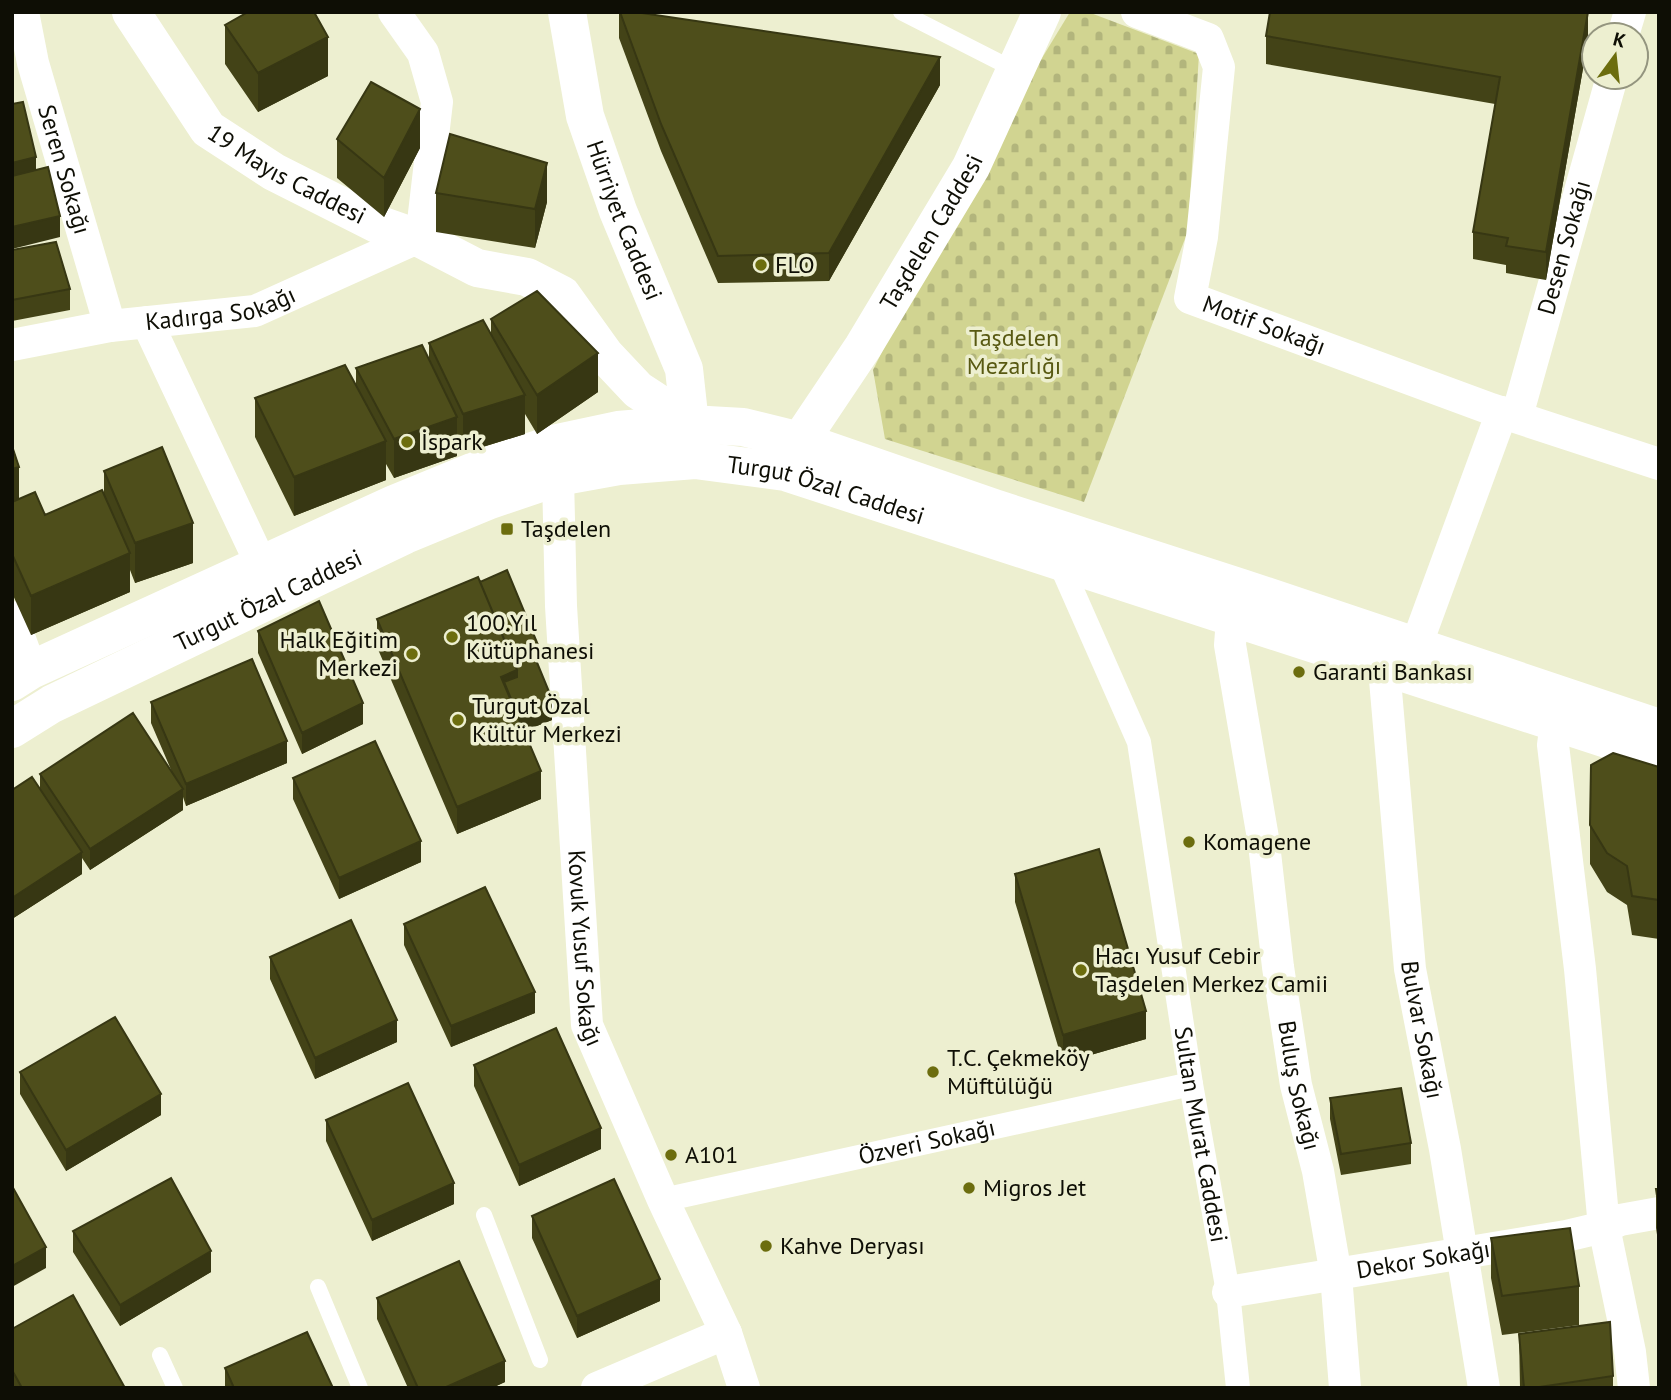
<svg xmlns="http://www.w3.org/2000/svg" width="1671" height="1400" font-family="'PT Sans',sans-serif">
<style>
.cemetery{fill:url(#cemetery-stones)}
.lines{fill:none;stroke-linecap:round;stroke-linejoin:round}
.service{stroke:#fff;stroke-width:16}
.pedestrian{stroke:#fff;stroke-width:24}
.minor{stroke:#fff;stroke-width:32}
.tertiary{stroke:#fff;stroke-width:38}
.primary{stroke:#fff;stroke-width:38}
.wall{fill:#434317}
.shaded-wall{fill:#373713}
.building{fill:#4e4e1b;stroke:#373713;stroke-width:2}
.poi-dot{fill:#6c6d0e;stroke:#edefd0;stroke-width:2.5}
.labels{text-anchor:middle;stroke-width:7;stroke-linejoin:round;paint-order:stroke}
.street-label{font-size:24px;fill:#0e0e05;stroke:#edefd0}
.poi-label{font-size:24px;fill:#0e0e05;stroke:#edefd0;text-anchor:start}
.park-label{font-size:24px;fill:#585912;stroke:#edefd0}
</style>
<defs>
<pattern id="cemetery-stones" width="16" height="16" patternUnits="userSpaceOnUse" patternTransform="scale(1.75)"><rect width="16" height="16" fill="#d1d491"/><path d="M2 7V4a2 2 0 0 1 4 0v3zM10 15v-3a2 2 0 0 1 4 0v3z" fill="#b2b57c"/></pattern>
</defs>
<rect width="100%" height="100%" fill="#edefd0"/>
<!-- cemetery -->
<path class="cemetery" d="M1070,12h18l111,42 -11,177 -104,271 -199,-63 -12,-69 47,-95 108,-194z"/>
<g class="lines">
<!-- service -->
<path class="service" d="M901,12l114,58
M484,1215l56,145
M318,1287l42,101
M160,1355l15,33"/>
<!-- pedestrian -->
<g class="pedestrian">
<path id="s1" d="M1060,563l79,179 52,342 37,208 10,96"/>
<path id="s2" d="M663,1200l528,-116"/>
</g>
<!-- minor -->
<g class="minor">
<path id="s3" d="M23,12l10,51 77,263"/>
<path d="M394,12l29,41 14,49 -16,137"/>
<path id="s4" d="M1137,12l71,27 11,28 -17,170 -12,61 301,111 168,55"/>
<path d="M1623,35l7,-23"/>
<path d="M147,322l114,242"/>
<path id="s5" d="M12,345l98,-19 145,-15 162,-73"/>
<path id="s6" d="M1517,416l95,-339"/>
<path id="s7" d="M558,477l3,129 26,419 76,175 63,133 18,55"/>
<path d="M12,617l19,53"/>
<path id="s8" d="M1232,619l-2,26 34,199 14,123 18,118 22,86 18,104 9,113"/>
<path d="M1416,646l86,-234"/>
<path id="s9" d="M1384,668l26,301 35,180 39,239"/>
<path d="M1556,723l-3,22 27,224 24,258 26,125 4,36"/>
<path id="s10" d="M1228,1292l338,-56 38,-9 16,-7 39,-7"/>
<path d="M597,1388l129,-55"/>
</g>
<!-- tertiary -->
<g class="tertiary">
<path id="s11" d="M131,12l77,117 66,43 103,52 40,14"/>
<path id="s12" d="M567,12l18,104 33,95 66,158 6,55"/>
<path d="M421,239l56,29 50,9 35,18 43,60 33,35 52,34"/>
<path id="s13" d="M800,441l63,-94 108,-180 71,-155"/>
</g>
<!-- primary -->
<g class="primary">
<path d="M12,682l19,-12 363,-166 90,-37 73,-24 61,-13 72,-6 53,3 57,14 194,67 248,80 417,140"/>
<path id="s14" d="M12,729l40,-25 353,-169 85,-35 68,-23 61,-11 76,-6 90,12 874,284"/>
</g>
</g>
<!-- wall -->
<path class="wall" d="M619,12h16l305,73 -111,196 -111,2 -57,-132 -42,-113z
M225,25l103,51 -70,36 -33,-48z
M1266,36l322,4 -42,240 -40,-7v-8l-33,-6v-27l22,-128 -229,-40z
M337,139l83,9 -36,69 -47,-39z
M436,193l111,9 -12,46 -99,-16z
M12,250l58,39v21l-58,11z
M491,319l107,73 -61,42 -12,-20v20l-62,19 -6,-13v16l-63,22 -8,-14v16l-92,36 -39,-79v-39l101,-12v-18l73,-8v-17l62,-8z
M12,446l7,53 26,16 59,-20v-24l89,92 -58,20 -5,-13v22l-99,43 -19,-42z
M480,582l58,84 14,54 -28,11 17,68 -84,35 -80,-187v-28z
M258,631l105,93 -61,30 -44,-101z
M151,702l136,61 -101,43 -3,-9v13l-93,60 -8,-12v16l-70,45v-129l28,-1v-15l132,-2 -21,-49z
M1659,767v172l-27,-4 -5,-30 -20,-13 -17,-28v-39z
M293,778l128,84 -82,37 -46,-100z
M1015,874l131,165 -83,24 -48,-161z
M404,924l131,89 -84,34 -47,-102z
M270,957l127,85 -82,37 -45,-100z
M474,1065l127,84 -82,37 -45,-100z
M20,1072l141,43 -95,56 -46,-77z
M1330,1098l81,45v21l-70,11 -11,-56z
M326,1120l128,84 -82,37 -46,-100z
M1656,1189h3v59l-3,-20z
M532,1216l128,85 -83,37 -45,-100z
M73,1231l138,41 -91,54 -47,-74z
M1491,1238l88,48v39l-77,10 -11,-57z
M1658,1296h1v46l-1,-7z
M377,1298l128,84 -13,6h-84l-31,-69z
M12,1329l113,59h-113z
M1519,1334l94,42v12h-93z
M225,1368l108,20h-108z"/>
<!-- shaded-wall -->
<path class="shaded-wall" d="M1588,12v28l-42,240v-28z
M328,37v39l-70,36v-39z
M940,57v28l-111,196v-28z
M420,109v39l-36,69v-39z
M36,157v15l-24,6v-15z
M547,163v39l-12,46v-39z
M60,216v21l-48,12v-22z
M598,353v39l-61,42v-39z
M525,395v39l-62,19v-39z
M457,417v39l-63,22v-39z
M386,441v39l-92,36v-39z
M19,467v39l-7,2v-39z
M193,523v40l-58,20v-40z
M130,553v39l-99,43v-39z
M538,645v21l-7,-18z
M517,670v28l-8,3 -8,-24z
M552,699v21l-38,15v-21z
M363,703v21l-61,30v-21z
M287,741v22l-101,43v-22z
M541,771v28l-84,35v-27z
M183,789v21l-93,60v-21z
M421,841v21l-82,37v-21z
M82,852v22l-70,45v-21z
M535,992v21l-84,34v-21z
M1146,1011v28l-83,24v-28z
M397,1020v22l-82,37v-21z
M161,1094v21l-95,56v-21z
M601,1128v21l-82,37v-21z
M454,1183v21l-82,37v-21z
M46,1247v21l-34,19v-21z
M211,1251v21l-91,54v-21z
M660,1279v22l-83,37v-22z
M505,1361v21l-13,6h-48z"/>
<!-- building -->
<path class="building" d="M248,12h66l14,25 -70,36 -33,-48z
M620,12h15l305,45 -111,196 -111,3 -57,-132z
M1270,12h318l-42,240 -40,-6 2,-8 -35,-6 27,-155 -234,-41z
M371,82l49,27 -36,69 -47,-39z
M23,102l13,55 -24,6v-59z
M450,134l97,29 -12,46 -99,-16z
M48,167l12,49 -48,11v-51z
M56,242l14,47 -58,11v-50z
M537,291l61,62 -61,42 -46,-76z
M483,320l42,75 -62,19 -34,-71z
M422,345l35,72 -63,22 -38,-71z
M345,365l41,76 -92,36 -39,-79z
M12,446l7,21 -7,2z
M162,447l31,76 -58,20 -31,-72z
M102,490l28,63 -99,43 -19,-42v-52l23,-10 10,23z
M507,570l31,75 -7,3 21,51 -35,14 -13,-31 13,-5v-7l-37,-88z
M478,577l39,93 -16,7 40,94 -84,36 -80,-188z
M319,601l44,102 -61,30 -44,-102z
M252,659l35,82 -101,43 -35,-82z
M133,713l50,76 -93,60 -50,-75z
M375,741l46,100 -82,37 -46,-100z
M1613,753l46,14v133l-27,-4 -5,-30 -20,-13 -17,-28 1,-60z
M32,777l50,75 -70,46v-108z
M1099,849l47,162 -83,24 -48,-161z
M485,887l50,105 -84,34 -47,-102z
M351,920l46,100 -82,38 -45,-101z
M115,1017l46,77 -95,56 -46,-78z
M556,1028l45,100 -82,37 -45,-100z
M408,1083l46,100 -82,37 -46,-100z
M1401,1088l10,55 -70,11 -11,-56z
M171,1178l40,73 -91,54 -47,-74z
M614,1179l46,100 -83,37 -45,-100z
M12,1186l34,61 -34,19z
M1656,1189h3v20z
M1570,1228l9,58 -77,10 -11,-58z
M459,1261l46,100 -61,27h-26l-41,-90z
M73,1295l52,93h-103l-10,-18v-41z
M1610,1322l3,54 -80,12h-9l-5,-54z
M307,1332l26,56h-99l-9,-20z"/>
<!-- markers -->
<g class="poi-dot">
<circle cx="761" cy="265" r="7"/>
<circle cx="407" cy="442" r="7"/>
<rect x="500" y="522" width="14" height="14" rx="3.5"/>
<circle cx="452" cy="637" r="7"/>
<circle cx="412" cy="654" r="7"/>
<circle cx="1299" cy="672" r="7"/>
<circle cx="458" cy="720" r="7"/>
<circle cx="1189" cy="842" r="7"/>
<circle cx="1081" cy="970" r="7"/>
<circle cx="933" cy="1072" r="7"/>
<circle cx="671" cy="1155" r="7"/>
<circle cx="969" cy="1188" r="7"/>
<circle cx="766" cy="1246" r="7"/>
</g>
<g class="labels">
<!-- street labels -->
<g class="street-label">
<text dy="8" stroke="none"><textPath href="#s3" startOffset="163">Seren Sokağı</textPath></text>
<text dy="8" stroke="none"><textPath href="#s11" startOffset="231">19 Mayıs Caddesi</textPath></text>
<text dy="8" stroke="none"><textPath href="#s12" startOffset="217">Hürriyet Caddesi</textPath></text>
<text dy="8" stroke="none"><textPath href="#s13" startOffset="247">Taşdelen Caddesi</textPath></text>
<text dy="8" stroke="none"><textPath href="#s6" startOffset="175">Desen Sokağı</textPath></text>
<text dy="8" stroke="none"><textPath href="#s5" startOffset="212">Kadırga Sokağı</textPath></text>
<text dy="8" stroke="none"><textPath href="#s4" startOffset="418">Motif Sokağı</textPath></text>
<text dy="8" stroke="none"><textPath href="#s14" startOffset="875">Turgut Özal Caddesi</textPath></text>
<text dy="8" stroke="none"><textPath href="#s14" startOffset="287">Turgut Özal Caddesi</textPath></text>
<text dy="8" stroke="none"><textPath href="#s7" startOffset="472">Kovuk Yusuf Sokağı</textPath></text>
<text dy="8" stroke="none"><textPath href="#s9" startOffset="364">Bulvar Sokağı</textPath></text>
<text dy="8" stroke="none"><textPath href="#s8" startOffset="472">Buluş Sokağı</textPath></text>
<text dy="8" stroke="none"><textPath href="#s1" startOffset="593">Sultan Murat Caddesi</textPath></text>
<text dy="8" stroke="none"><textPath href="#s2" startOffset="270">Özveri Sokağı</textPath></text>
<text dy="8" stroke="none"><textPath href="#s10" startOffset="198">Dekor Sokağı</textPath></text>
</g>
<!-- poi labels -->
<g class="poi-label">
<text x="775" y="273">FLO</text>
<text x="421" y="450">İspark</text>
<text x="521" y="537">Taşdelen</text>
<text x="466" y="631">100.Yıl<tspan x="466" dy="28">Kütüphanesi</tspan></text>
<text x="398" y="648" text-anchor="end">Halk Eğitim<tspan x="398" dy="28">Merkezi</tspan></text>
<text x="1313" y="680">Garanti Bankası</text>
<text x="472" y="714">Turgut Özal<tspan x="472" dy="28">Kültür Merkezi</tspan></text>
<text x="1203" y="850">Komagene</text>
<text x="1095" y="964">Hacı Yusuf Cebir<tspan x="1095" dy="28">Taşdelen Merkez Camii</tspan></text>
<text x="947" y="1066">T.C. Çekmeköy<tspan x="947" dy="28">Müftülüğü</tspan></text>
<text x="685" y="1163">A101</text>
<text x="983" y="1196">Migros Jet</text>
<text x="780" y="1254">Kahve Deryası</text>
</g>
<!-- park labels -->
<g class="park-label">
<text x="1014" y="346">Taşdelen<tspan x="1014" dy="28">Mezarlığı</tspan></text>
</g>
</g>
<!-- border -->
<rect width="1671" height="1400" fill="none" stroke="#0e0e05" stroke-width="28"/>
<!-- north arrow -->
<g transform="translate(1615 56) rotate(15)"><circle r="33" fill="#edefd0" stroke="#94957f" stroke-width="2"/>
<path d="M0-5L12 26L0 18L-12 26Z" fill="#6c6d0e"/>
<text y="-10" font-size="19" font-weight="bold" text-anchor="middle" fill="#0e0e05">K</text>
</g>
</svg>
